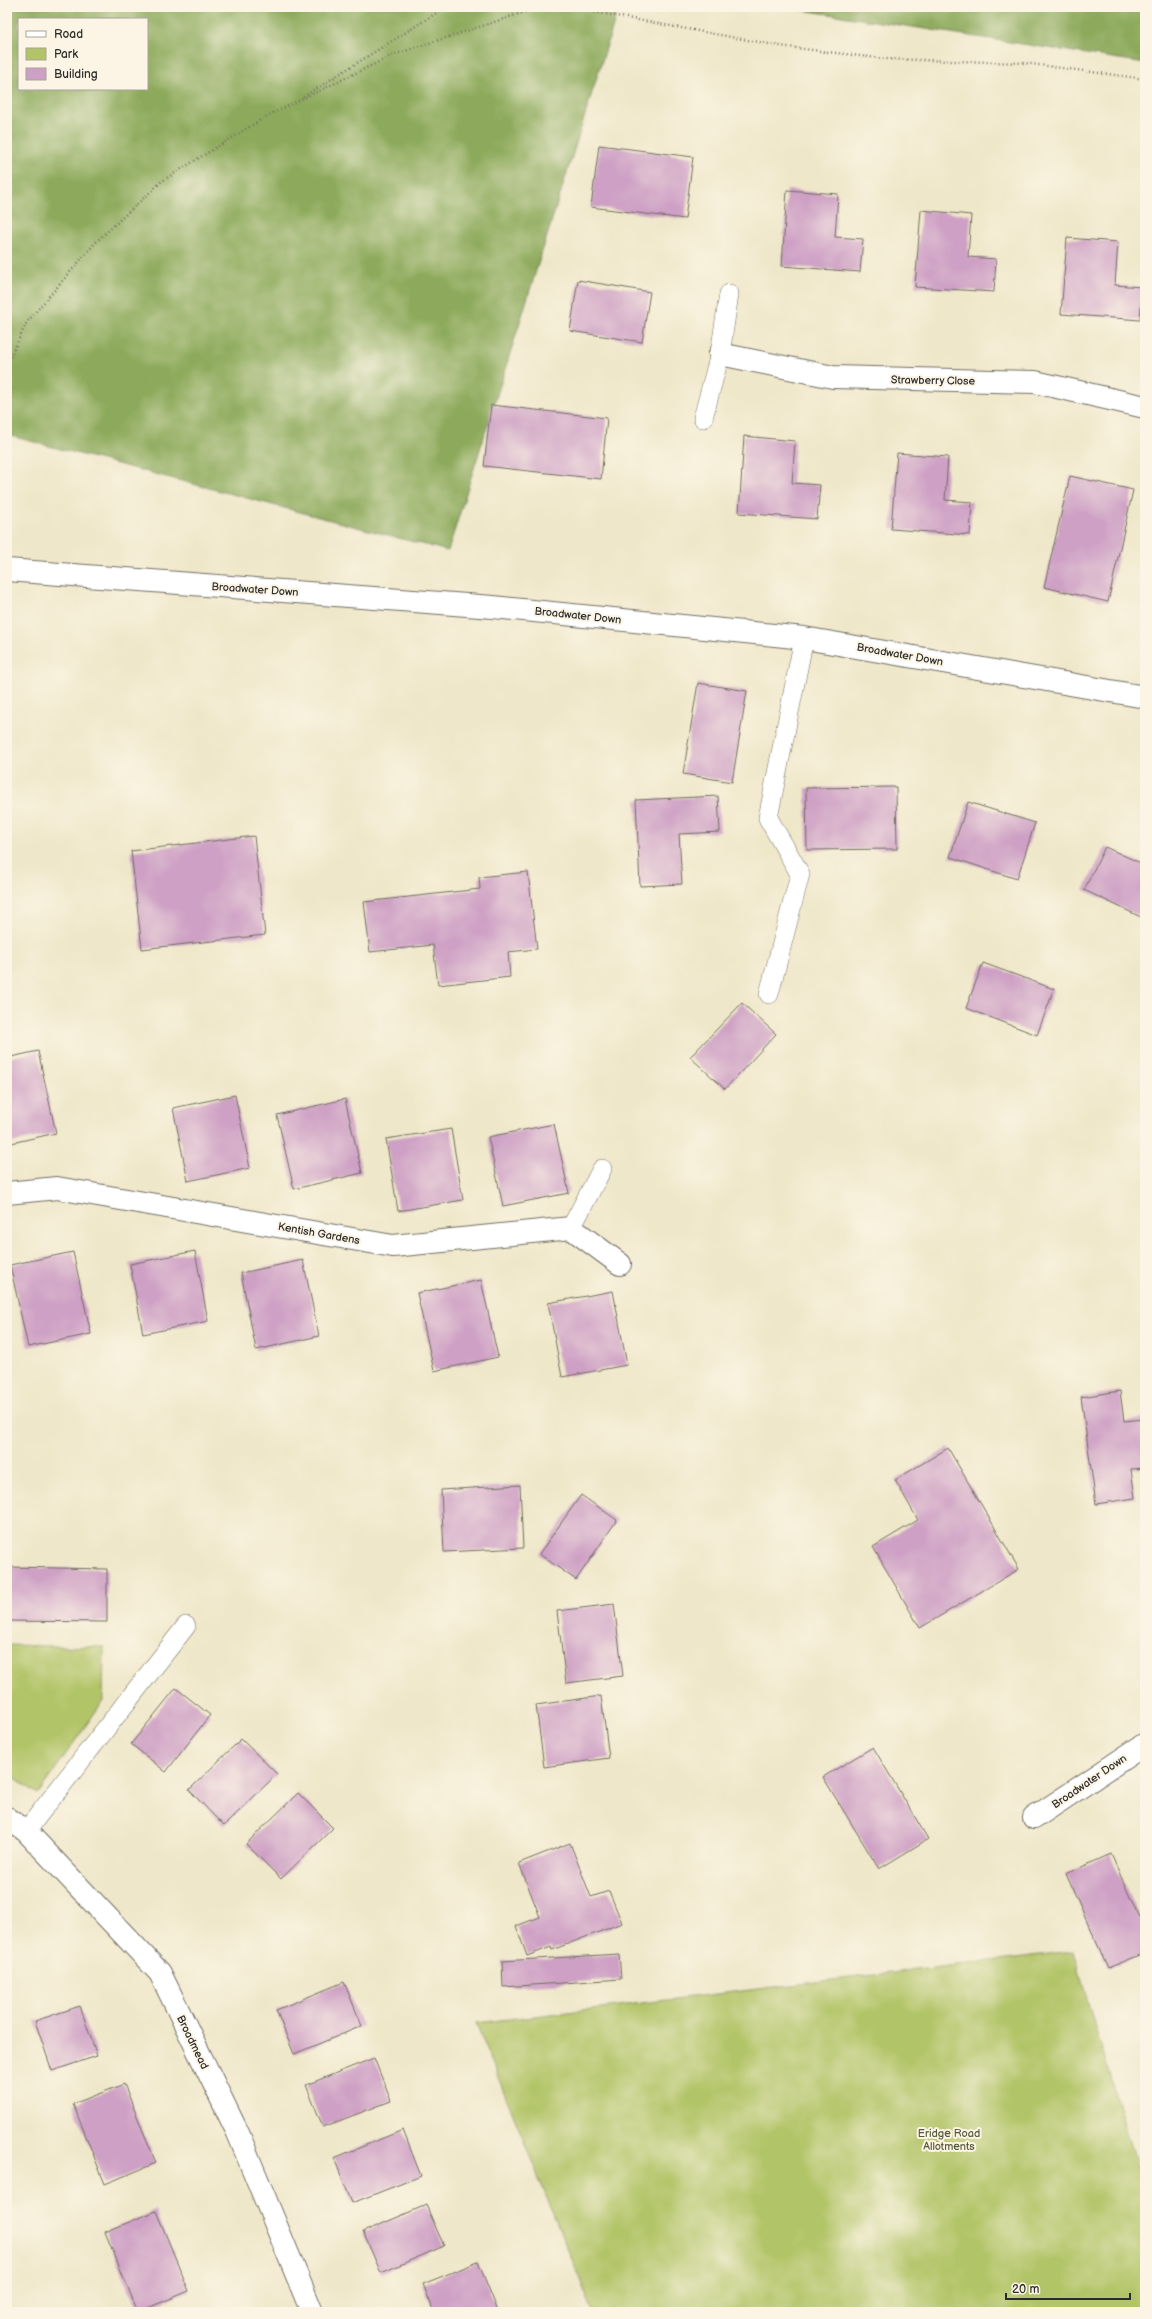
<svg xmlns="http://www.w3.org/2000/svg" width="1152" height="2319" font-family="'Balsamiq Sans',sans-serif">
<style>
.green{fill:#b2c467;stroke:#6e7849}
.forest{fill:#8daa5c;stroke:#5c6a44;fill-rule:evenodd}
.building{fill:#cea0c5}
.lines{fill:none;stroke-linecap:round;stroke-linejoin:round}
.service-casing{stroke:#706d62;stroke-width:20}
.minor-casing{stroke:#706d62;stroke-width:24}
.tertiary-casing{stroke:#706d62;stroke-width:24}
.path{stroke:#706d62;stroke-width:2.5;stroke-dasharray:1 3;stroke-linecap:butt}
.service{stroke:#fff;stroke-width:19}
.minor{stroke:#fff;stroke-width:22}
.tertiary{stroke:#fff;stroke-width:22}
.labels{text-anchor:middle;stroke-width:4;stroke-linejoin:round;paint-order:stroke}
.street-label{font-size:11px;fill:#2b2b2b;stroke:#fcf5e5}
.park-label{font-size:11px;fill:#54593d;stroke:#fcf5e5}
</style>
<rect width="100%" height="100%" fill="#fcf5e5"/>
<filter id="ink" filterUnits="userSpaceOnUse"><feTurbulence type="fractalNoise" baseFrequency=".025" numOctaves="2"/><feDisplacementMap in="SourceGraphic" scale="8" xChannelSelector="R" yChannelSelector="G"/><feConvolveMatrix kernelMatrix="1 2 1 2 8 2 1 2 1" color-interpolation-filters="sRGB"/></filter>
<filter id="wash" filterUnits="userSpaceOnUse"><feTurbulence type="fractalNoise" baseFrequency=".012" numOctaves="4" result="noise"/><feDisplacementMap in="SourceGraphic" scale="16" xChannelSelector="R" yChannelSelector="G"/><feGaussianBlur stdDeviation="0.9" result="paint"/><feColorMatrix in="noise" values="0 0 0 0 0 0 0 0 0 0 0 0 0 0 0 0 0 1.4 0 .05"/><feComposite in="paint" operator="in"/></filter>
<g filter="url(#wash)">
<rect width="100%" height="100%" fill="#efe7c9"/>
<!-- green -->
<path class="green" d="M7,1645l97,2 -1,54 -65,93 -31,-22z
M1073,1951l72,245v116h-552l-117,-289z"/>
<!-- forest -->
<path class="forest" d="M7,7h612l-171,544 -441,-116zM19,19h128v70h-128z
M783,7h362v56z"/>
<g id="blocks">
<!-- building -->
<path class="building" d="M599,145l94,12 -8,62 -94,-12z
M787,190l51,4 -3,43 28,2 -3,33 -78,-6z
M921,210l50,5 -3,42 28,2 -2,33 -79,-5z
M1067,238l51,4 -3,43 27,2 -2,33 -79,-6z
M578,280l72,12 -8,50 -72,-11z
M491,405l116,13 -6,61 -117,-13z
M744,436l51,5 -3,42 28,2 -3,34 -78,-6z
M897,453l51,4 -3,43 27,2 -2,33 -79,-6z
M1070,476l63,14 -25,112 -64,-15z
M698,683l49,8 -15,91 -49,-8z
M896,787l1,62 -90,1 -1,-62z
M718,796l2,36 -41,2 3,50 -42,2 -4,-86z
M968,802l67,21 -18,56 -67,-22z
M254,836l11,99 -123,14 -11,-98z
M1105,847l40,18v54l-61,-29z
M528,872l9,77 -29,3 2,25 -72,8 -5,-40 -63,7 -6,-50 116,-13 -1,-12z
M983,963l71,26 -17,46 -71,-27z
M742,1003l34,31 -51,55 -35,-32z
M38,1051l18,82 -49,11v-86z
M235,1095l15,73 -62,13 -15,-73z
M345,1099l17,74 -68,16 -17,-74z
M554,1124l15,69 -66,13 -15,-69z
M451,1129l12,71 -65,11 -12,-72z
M195,1251l13,70 -65,13 -13,-70z
M73,1252l18,82 -63,13 -18,-82z
M303,1260l16,76 -63,14 -15,-77z
M481,1280l17,77 -64,14 -17,-78z
M613,1291l14,74 -65,12 -14,-74z
M1120,1391l4,30 21,-2v49l-14,1 4,29 -39,6 -15,-107z
M948,1448l71,121 -99,59 -47,-81 45,-27 -23,-40z
M520,1485l3,63 -79,4 -3,-62z
M581,1495l36,25 -41,60 -37,-26z
M7,1567l100,2v53l-100,-1z
M614,1604l9,72 -57,7 -9,-72z
M176,1688l34,27 -44,57 -35,-28z
M601,1696l8,62 -65,9 -8,-62z
M241,1739l36,35 -53,52 -35,-36z
M873,1747l55,92 -49,30 -56,-92z
M298,1793l35,35 -52,51 -35,-35z
M570,1843l21,54 18,-6 13,32 -70,27 -1,-3 -24,9 -11,-30 24,-9 -21,-54z
M1111,1854l34,77v22l-37,15 -42,-94z
M619,1954l2,25 -118,8 -1,-26z
M344,1982l18,44 -68,28 -18,-44z
M80,2006l17,50 -45,15 -17,-50z
M374,2058l17,43 -68,26 -17,-42z
M124,2084l32,79 -51,21 -32,-80z
M403,2130l18,46 -69,27 -18,-45z
M426,2205l18,41 -63,27 -18,-41z
M156,2211l33,80 -51,21 -33,-80z
M478,2262l20,49 -64,1 -11,-28z"/>
</g>
</g>
<g filter="url(#ink)">
<use href="#blocks" fill-opacity="0" stroke="#706d62" stroke-width="1"/>
<g class="lines">
<defs>
<path id="service" d="M703,418l17,-64 9,-60
M769,994l31,-120 -32,-56 36,-180
M571,1228l31,-59
M26,1831l160,-205"/>
<path id="minor" d="M720,354l113,23 202,5 110,25
M7,1193l50,-5 336,58 178,-18 49,36
M7,1818l19,13 134,142 78,160 74,179
M1034,1818l111,-74"/>
<path id="tertiary" d="M7,570l486,37 311,31 341,59"/>
</defs>
<!-- service casing -->
<use href="#service" class="service-casing"/>
<!-- minor casing -->
<use href="#minor" class="minor-casing"/>
<!-- tertiary casing -->
<use href="#tertiary" class="tertiary-casing"/>
<!-- path -->
<path class="path" d="M567,7l213,39 105,13 139,4 121,16
M303,97l143,-90
M7,364l20,-42 69,-80 66,-61 105,-65 126,-61 147,-48
M7,515l4,23"/>
<!-- service -->
<use href="#service" class="service"/>
<!-- minor -->
<use href="#minor" class="minor"/>
<!-- tertiary -->
<use href="#tertiary" class="tertiary"/>
</g>
</g>
<g class="labels">
<!-- street labels -->
<g class="street-label">
<text transform="translate(933 380) rotate(1)" y="4">Strawberry Close</text>
<text transform="translate(255 589) rotate(4)" y="4">Broadwater Down</text>
<text transform="translate(578 615) rotate(6)" y="4">Broadwater Down</text>
<text transform="translate(900 654) rotate(10)" y="4">Broadwater Down</text>
<text transform="translate(319 1233) rotate(10)" y="4">Kentish Gardens</text>
<text transform="translate(1089 1781) rotate(-34)" y="4">Broadwater Down</text>
<text transform="translate(193 2042) rotate(64)" y="4">Broadmead</text>
</g>
<!-- park labels -->
<g class="park-label">
<text x="949" y="2137">Eridge Road<tspan x="949" dy="13">Allotments</tspan></text>
</g>
</g>
<!-- margin -->
<rect width="1152" height="2319" fill="none" stroke="#fcf5e5" stroke-width="24"/>
<!-- legend -->
<rect x="18" y="18" width="130" height="72" fill="#fcf5e5" stroke="#a8a49b"/>
<rect x="26" y="31" width="20" height="6" fill="#ffffff" stroke="#a8a49b"/>
<text x="54" y="38" font-size="12" fill="#2b2b2b">Road</text>
<rect x="26" y="48" width="20" height="12" fill="#b2c467" stroke="#a8a49b"/>
<text x="54" y="58" font-size="12" fill="#2b2b2b">Park</text>
<rect x="26" y="68" width="20" height="12" fill="#cea0c5" stroke="#a8a49b"/>
<text x="54" y="78" font-size="12" fill="#2b2b2b">Building</text>
<!-- scale -->
<path d="M1006 2293v6h124v-6" fill="none" stroke="#2b2b2b" stroke-width="2"/>
<text x="1012" y="2293" font-size="12" fill="#2b2b2b" stroke="#fcf5e5" stroke-width="3" paint-order="stroke">20 m</text>
</svg>
